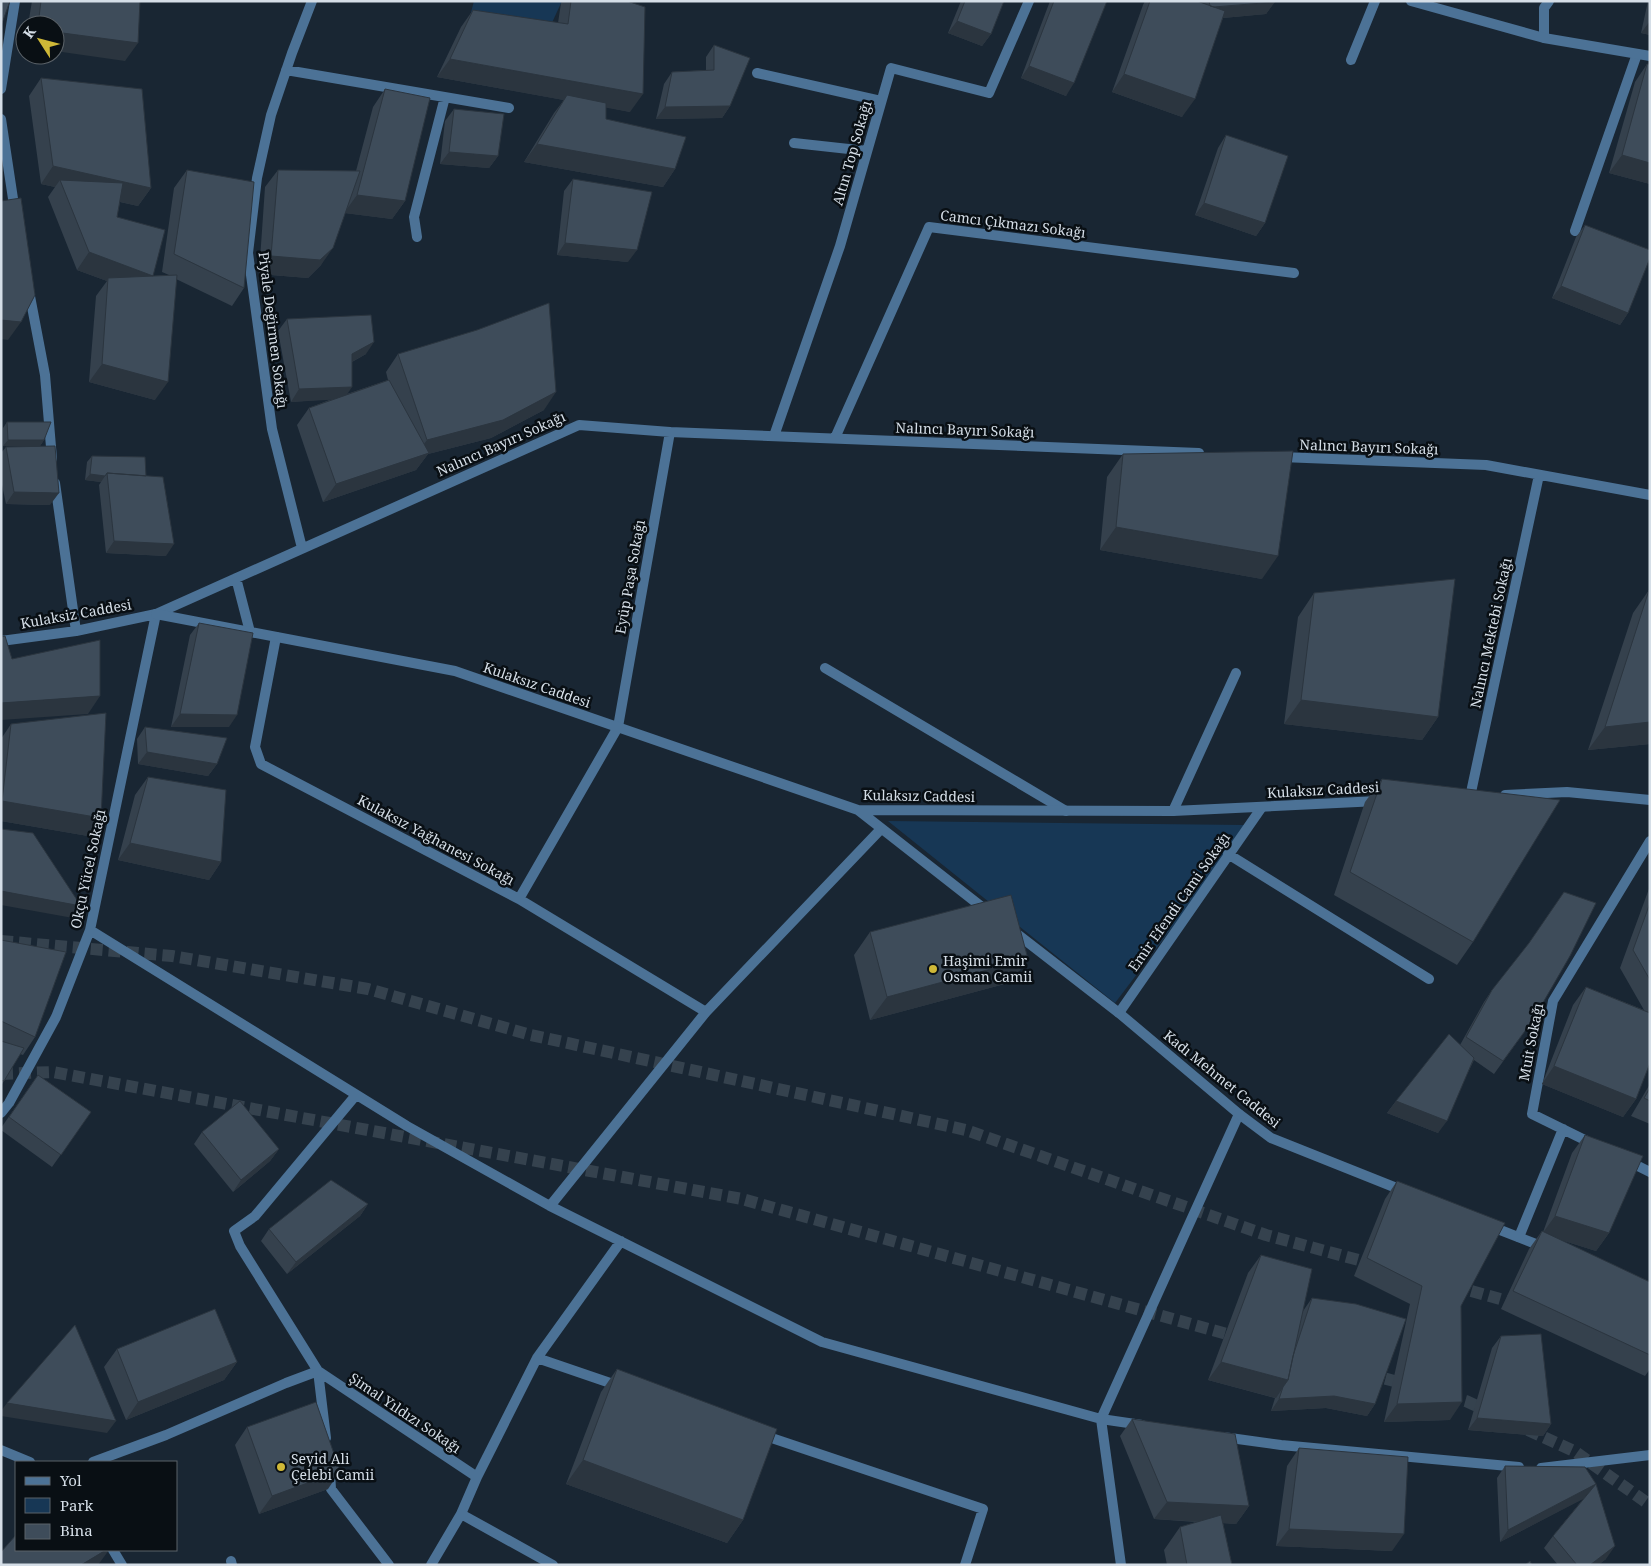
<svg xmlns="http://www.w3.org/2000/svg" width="1651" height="1566" font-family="'Noto Serif',serif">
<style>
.green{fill:#173755}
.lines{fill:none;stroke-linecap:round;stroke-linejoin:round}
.primary-tunnel{stroke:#35424e;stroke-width:12;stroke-dasharray:12 6;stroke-linecap:butt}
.minor{stroke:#4c7296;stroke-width:10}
.tertiary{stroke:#4c7296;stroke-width:10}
.wall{fill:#35414d}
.shaded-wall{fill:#2b353f}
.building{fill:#3e4c5a;stroke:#2b353f}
.poi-dot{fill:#cfb837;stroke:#090f14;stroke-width:2}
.labels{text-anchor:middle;stroke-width:5;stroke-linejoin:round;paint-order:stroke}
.street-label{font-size:14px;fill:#d5dee7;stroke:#090f14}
.poi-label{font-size:14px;fill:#d5dee7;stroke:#090f14;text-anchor:start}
</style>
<rect width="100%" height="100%" fill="#192633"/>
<!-- green -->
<path class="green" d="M474,1h88l-18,39 -74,-24z
M888,821l356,4 -16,29 -113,149z"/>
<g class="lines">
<!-- primary-tunnel -->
<path class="primary-tunnel" d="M1,941l171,15 196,33 163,46 435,95 300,105 111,30
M1,1074l52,-2 689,127 499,139
M1454,1286l67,19
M1368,1374l41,11
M1448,1396l18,5 24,11
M1528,1430l46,21 76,54"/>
<!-- minor -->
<path class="minor" d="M1544,38v-30l5,-7
M1351,60l24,-59
M286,70l223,38
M757,73l124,28
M1,89l14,-88
M1,119l14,93
M794,143l73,8
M1575,231l62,-177
M417,237l-3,-20 31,-120
M29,291l16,84 7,84
M774,436l66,-190 51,-178 98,25 40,-92
M835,438l94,-211 365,46
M1281,457l205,8 164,30
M55,483l21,148
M302,548l-30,-119 -24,-176 9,-75 14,-63 21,-62 20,-52
M236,578l14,54
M276,637l-21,110 6,17 258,135 187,113
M1,641l75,-10 80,-17 423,-189 91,7 529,21
M825,668l241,143
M1470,797l69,-322
M1173,811l63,-138
M1228,854l201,125
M519,899l99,-172 52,-295
M90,930l317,196 143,80 272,136 279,77 41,6
M1119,1013l143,-206
M1,1113l8,-10 47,-86 34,-87 66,-316
M1595,1145l-63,-31 21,-113 97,-160
M1628,1161l22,11
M550,1206l156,-194 175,-183
M1519,1237l44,-108
M537,1358l82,28
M318,1371l159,106
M760,1434l223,75 -18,56
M1223,1437l58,8 238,22
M326,1438l-8,-67 -78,-125 -6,-15 21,-15 101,-121
M1,1450l29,12
M93,1462l73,-27 120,-52 32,-12
M1541,1468l109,-13
M330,1472l1,17 58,76
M461,1514l92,51
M113,1550l9,15
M231,1561l1,4
M431,1565l30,-51 16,-37 60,-119 84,-117
M1121,1565l-20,-146 138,-305"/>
<!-- tertiary -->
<path class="tertiary" d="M1411,1l133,37 106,18
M156,614l299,57 403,139 315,1 205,-10
M1505,795l62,-3 83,8
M858,810l129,101
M1012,930l107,83 120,101 32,24 133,53
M1490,1226l56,22"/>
</g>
<!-- wall -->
<path class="wall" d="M32,1h108l-15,60 -70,-36h-27z
M562,1h65l3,111 -24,-5v12l69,50 -12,18 -139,-25 30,-49 10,-13 -127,-23 24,-50 12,-17 85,13 3,-20z
M961,1h43l-13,33 -9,12 -34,-13z
M1050,1h57l-41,95 -45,-18z
M1145,1h52l3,1v-1h75l-9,13 -43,4 -41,99 -70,-25 31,-87z
M1648,1h2v34l-9,-2z
M714,45l16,61 -8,12 -66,1 8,-35 8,-12 34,-2v-13z
M1647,64h3v120l-41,-11 26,-91z
M41,78l110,110 -13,18 -18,-4 -3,15 36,59 16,-1 -7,-3 12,-84 13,-18 57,118 -12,18 -56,-27 -21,121 -66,-18 7,-86 11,-15 -30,-11 -29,-73 7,-10 -14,-3 -12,-88z
M385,89l20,112 -13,18 -47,-6 -24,52 -13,13 -49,-4 6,-87 13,-17 78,1 17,-64z
M454,109l44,47 -9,12 -49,-4 5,-43z
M1226,135l39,88 -9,13 -61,-21 23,-67z
M573,179l55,83 -71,-7 7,-64z
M1585,225l43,88 -8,12 -68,-27 24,-61z
M287,319l79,35 -14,8 -5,32 41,-14 -2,-8 12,-18 146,56 -53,28 -63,16 -12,16 -93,32 -26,-77 12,-17 23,-9 -41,3 -13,-71z
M7,422l37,18 -4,6h-37v-18z
M6,447l44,58 -44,-1 -5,-24v-27z
M1123,454l139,125 -162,-29 7,-73z
M92,456l54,20 20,80 -60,-3 -7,-68 2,-3 -16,-2 2,-18z
M1649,590h1v154l-62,6 45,-137z
M1314,593l124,124 -16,23 -138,-16 14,-107z
M199,623l30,104h-58l19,-92z
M11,724l90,94 -13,18 -87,-15v-82z
M145,727l72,37 -9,12 -70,-12 -1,-25z
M148,777l73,85 -12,18 -91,-20 17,-65z
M1382,779l91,163 -16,23 -123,-70 31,-93z
M1650,886v177l-14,36 -13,18 -81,-33 31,-79 13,-18 58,23 -24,-42z
M870,932l142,50 -142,38 -16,-65z
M1,940l34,97 -12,18 -3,-1 -19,32z
M1492,990l41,30 -39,54 -20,-14 -36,73 -51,-20 9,-12 64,-56 24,-43z
M38,1075l53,37 -39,55 -51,-37v-2z
M1650,1084v40l-19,-8z
M202,1132l77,17 -9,12 -37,31 -39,-48z
M1585,1135l24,98 -13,18 -38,-12 92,43v87l-5,7 -144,-67 28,-60 13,-18 1,1 29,-79z
M1397,1181l64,125 -11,114 -66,2 26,-118 -56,-28 31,-77z
M368,1204l-8,12 -73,58 -26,-33 8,-12z
M1261,1255l42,56 9,-13 63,106 -8,12 -41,-8 -55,3 4,-13 -67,-18 40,-107z
M1501,1336l50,88 -8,12 -75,-6 24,-82z
M117,1349l120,13 -13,18 -98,40 -22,-53z
M617,1369l126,151 -16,23 -161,-59 35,-92z
M1132,1419l117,87 -13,18 -13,-1 9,42h-65l-3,-15 16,-23 16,-5 -42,-3 -34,-83z
M247,1427l81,62 -69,25 -24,-69z
M1299,1448l93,103 -116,-5 11,-80z
M1505,1466l80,1 21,92 -8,6h-40l-14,-17 9,-12 31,-38 -84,44 -3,-64z"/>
<!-- shaded-wall -->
<path class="shaded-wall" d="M1275,2l-9,12 -65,6 9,-12z
M957,21l34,13 -9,12 -34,-13z
M1650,21v14l-9,-2z
M55,32l83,11 -13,18 -70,-10z
M450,59l193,35 -13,18 -193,-35z
M1029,66l45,17 -8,13 -45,-18z
M1124,74l71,25 -13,18 -70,-25z
M730,106l-8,12 -66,1 9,-12z
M537,144l138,25 -12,18 -139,-25z
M449,152l49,4 -9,12 -49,-4z
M1622,155l28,8v21l-41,-11z
M53,166l98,22 -13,18 -74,-17 -4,-9 -5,7 -14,-3z
M357,195l48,6 -13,18 -48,-6z
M1204,203l61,20 -9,13 -61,-21z
M565,243l72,7 -9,12 -71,-7z
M333,248l-12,17 -13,13 -49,-4 12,-18z
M89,252l64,24 -45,2 -1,3 -30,-11z
M1561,286l67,27 -8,12 -68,-27z
M1,320l20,2 -13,18 -7,-1z
M374,342l-8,12 -22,12 8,-12z
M102,364l66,18 -13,18 -66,-18z
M352,387l-8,12 -53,3 8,-13z
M556,392l-12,18 -53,28 -63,16 -12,16 -93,32 13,-18 78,-27 13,-17z
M8,440h36l-4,6h-37z
M90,474l15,2 -4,6 -16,-2z
M14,492l45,1 -9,12 -44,-1z
M1116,527l162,29 -16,23 -162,-29z
M114,541l60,3 -8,12 -60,-3z
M100,696l-12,18 -87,6v-17z
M1301,700l137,17 -16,23 -138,-16z
M180,714l57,1 -8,12h-58z
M1650,722v22l-62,6 17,-23z
M147,752l70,12 -9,12 -70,-12z
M2,801l99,17 -13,18 -87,-15z
M130,843l91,19 -12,18 -91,-20z
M1,891l80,15 -8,12 -72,-13z
M1028,959l-16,23 -142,38 17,-23z
M1554,1066l82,33 -13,18 -81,-33z
M1396,1101l51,20 -9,12 -51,-20z
M279,1149l-9,12 -37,31 8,-12z
M368,1204l-8,12 -73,58 9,-12z
M1555,1216l54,17 -13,18 -54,-17z
M237,1362l-13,18 -98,40 12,-18z
M1221,1362l67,18 -12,18 -68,-18z
M1334,1396l41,8 -8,12 -41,-8 -55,3 8,-12z
M1462,1402l-12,18 -66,2 13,-18z
M7,1403l109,18 -9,12 -106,-17v-5z
M1477,1418l74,6 -8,12 -75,-6z
M583,1460l160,60 -16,23 -161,-59z
M340,1471l-12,18 -69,25 13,-18z
M1596,1484l-9,13 -87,45 8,-12z
M1167,1502l82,4 -13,18 -82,-5z
M1289,1529l115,5 -12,17 -116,-5z
M1615,1546l-9,13 -8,6h-8z
M106,1550h3l-11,15h-17z"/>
<!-- building -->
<path class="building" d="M1,1h9l-9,25z
M41,1h99l-2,42 -83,-11v-7h-17z
M571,1h56l18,6 -2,87 -193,-35 23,-49 95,14z
M965,1h39l-13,33 -34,-13z
M1054,1h53l-33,82 -45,-17z
M1150,1h47l28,10 -30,88 -71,-25z
M1209,1h66v1l-61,5 -4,-1z
M714,45l36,13 -20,48 -65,1 7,-35 42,-2z
M1647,64h3v99l-28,-8z
M41,78l101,11 9,99 -98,-22z
M385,89l45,9 -25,103 -48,-6z
M567,95l39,8v16l80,18 -11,32 -138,-25z
M454,109l50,5 -6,42 -49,-4z
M1226,135l62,21 -23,67 -61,-20z
M187,170l67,12 -10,106 -70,-34z
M278,170l82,1 -27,77 -13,12 -49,-4z
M573,179l79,13 -15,58 -72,-7z
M60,180l63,3 -6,34 48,13 -12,46 -64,-24z
M21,198l14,97 -14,27 -20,-2v-119z
M1585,225l65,25v8l-22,55 -67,-27z
M177,275l-9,107 -66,-18 6,-86z
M549,303l7,89 -53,28 -76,20 -29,-86 79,-24z
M371,315l3,27 -22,12v33l-53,2 -12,-70z
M389,380l40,73 -93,31 -27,-76z
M7,422h44l-7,18h-36z
M55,446l4,47 -45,-1 -8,-45z
M1293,451l-15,105 -162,-29 7,-73z
M92,456l53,1 1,19 -39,-3 -2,3 -15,-2z
M107,473l56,4 11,67 -60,-3z
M1455,579l-17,138 -137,-17 13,-107z
M1649,590h1v132l-45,5z
M199,623l54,10 -16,82 -57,-1z
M5,636l7,23 88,-19v56l-99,7v-66z
M106,713l-5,105 -99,-17 9,-77z
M145,727l82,11 -10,26 -70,-12z
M148,777l78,13 -5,72 -91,-19z
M1382,779l178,21 -87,142 -123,-70z
M1,829l32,4 48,73 -80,-15z
M1564,892l32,11 -26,53 -37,64 -30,41 -37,-24 26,-47 37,-47z
M1011,895l17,64 -141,38 -17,-65z
M1650,903v77l-17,-30z
M1,940l65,12 -31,85 -34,-16z
M1586,987l64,26v50l-14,36 -82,-33z
M1449,1034l25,24 -27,63 -51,-20z
M1,1041l23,7 -20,33 -3,-1z
M38,1075l53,37 -30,43 -52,-38z
M1650,1088v13l-6,-3z
M240,1101l39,48 -38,31 -39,-48z
M1585,1135l58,21 -34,77 -54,-17z
M331,1180l37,24 -72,58 -27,-33z
M1397,1181l108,42 -44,83 1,96 -65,2 25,-118 -55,-28z
M1542,1231l108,51v73l-137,-64z
M1261,1255l51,14 -24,111 -67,-18z
M1312,1298l44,6 50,15 -31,85 -41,-8 -55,3 4,-12 5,-7 5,-24z
M215,1309l22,53 -99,40 -21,-53z
M75,1325l41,96 -109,-18z
M1541,1334l10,90 -74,-6 24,-82z
M617,1369l160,60 -34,91 -160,-60z
M316,1402l24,69 -68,25 -25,-69z
M1132,1419l103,15 14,72 -82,-4z
M1299,1448l109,9 -4,77 -115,-5z
M1505,1466l80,1 11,17 -88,46z
M1596,1484l19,62 -25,19h-13l-24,-29z
M1221,1515l11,50h-45l-7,-38z
M16,1535v15h90l-25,15h-80v-13z
M1530,1561l2,4h-7z"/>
<!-- markers -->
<g class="poi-dot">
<circle cx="933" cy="969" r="5"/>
<circle cx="281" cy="1467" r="5"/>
</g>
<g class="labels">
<!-- street labels -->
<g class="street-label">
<text transform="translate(852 153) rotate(-74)" y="5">Altın Top Sokağı</text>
<text transform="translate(1013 224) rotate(7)" y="5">Camcı Çıkmazı Sokağı</text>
<text transform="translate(273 330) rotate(83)" y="5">Piyale Değirmen Sokağı</text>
<text transform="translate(965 430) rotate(2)" y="5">Nalıncı Bayırı Sokağı</text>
<text transform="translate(501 444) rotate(-24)" y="5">Nalıncı Bayırı Sokağı</text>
<text transform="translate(1369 447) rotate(2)" y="5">Nalıncı Bayırı Sokağı</text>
<text transform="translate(630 577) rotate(-80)" y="5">Eyüp Paşa Sokağı</text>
<text transform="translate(76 614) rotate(-10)" y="5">Kulaksiz Caddesi</text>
<text transform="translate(1491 633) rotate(-78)" y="5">Nalıncı Mektebi Sokağı</text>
<text transform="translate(537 685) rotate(19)" y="5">Kulaksız Caddesi</text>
<text transform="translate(1323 790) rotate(-3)" y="5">Kulaksız Caddesi</text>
<text transform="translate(919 796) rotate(1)" y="5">Kulaksız Caddesi</text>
<text transform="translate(436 840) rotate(28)" y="5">Kulaksız Yağhanesi Sokağı</text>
<text transform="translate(88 869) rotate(-78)" y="5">Okçu Yücel Sokağı</text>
<text transform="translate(1179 902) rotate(-55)" y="5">Emir Efendi Cami Sokağı</text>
<text transform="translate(1531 1042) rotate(-79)" y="5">Muit Sokağı</text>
<text transform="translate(1222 1079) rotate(39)" y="5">Kadı Mehmet Caddesi</text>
<text transform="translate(405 1413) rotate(34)" y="5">Şimal Yıldızı Sokağı</text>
</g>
<!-- poi labels -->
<g class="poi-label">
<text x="943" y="966">Haşimi Emir<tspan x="943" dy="16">Osman Camii</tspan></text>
<text x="291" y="1464">Seyid Ali<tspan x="291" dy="16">Çelebi Camii</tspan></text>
</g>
</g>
<!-- border -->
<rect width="1651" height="1566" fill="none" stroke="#d5dee7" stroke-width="5"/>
<!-- legend -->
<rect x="15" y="1461" width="162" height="90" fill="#090f14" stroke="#5b6268"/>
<rect x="25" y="1477" width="25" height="8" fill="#4c7296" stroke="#5b6268"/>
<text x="60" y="1486" font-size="15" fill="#d5dee7">Yol</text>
<rect x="25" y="1498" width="25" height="15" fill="#173755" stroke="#5b6268"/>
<text x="60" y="1511" font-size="15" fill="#d5dee7">Park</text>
<rect x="25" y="1524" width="25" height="15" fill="#3e4c5a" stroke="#5b6268"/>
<text x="60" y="1536" font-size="15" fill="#d5dee7">Bina</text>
<!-- north arrow -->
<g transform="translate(40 40) rotate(306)"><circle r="24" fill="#090f14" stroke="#5b6268"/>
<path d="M0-4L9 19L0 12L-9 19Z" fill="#cfb837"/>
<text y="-8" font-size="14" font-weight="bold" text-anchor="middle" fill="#d5dee7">K</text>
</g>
</svg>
